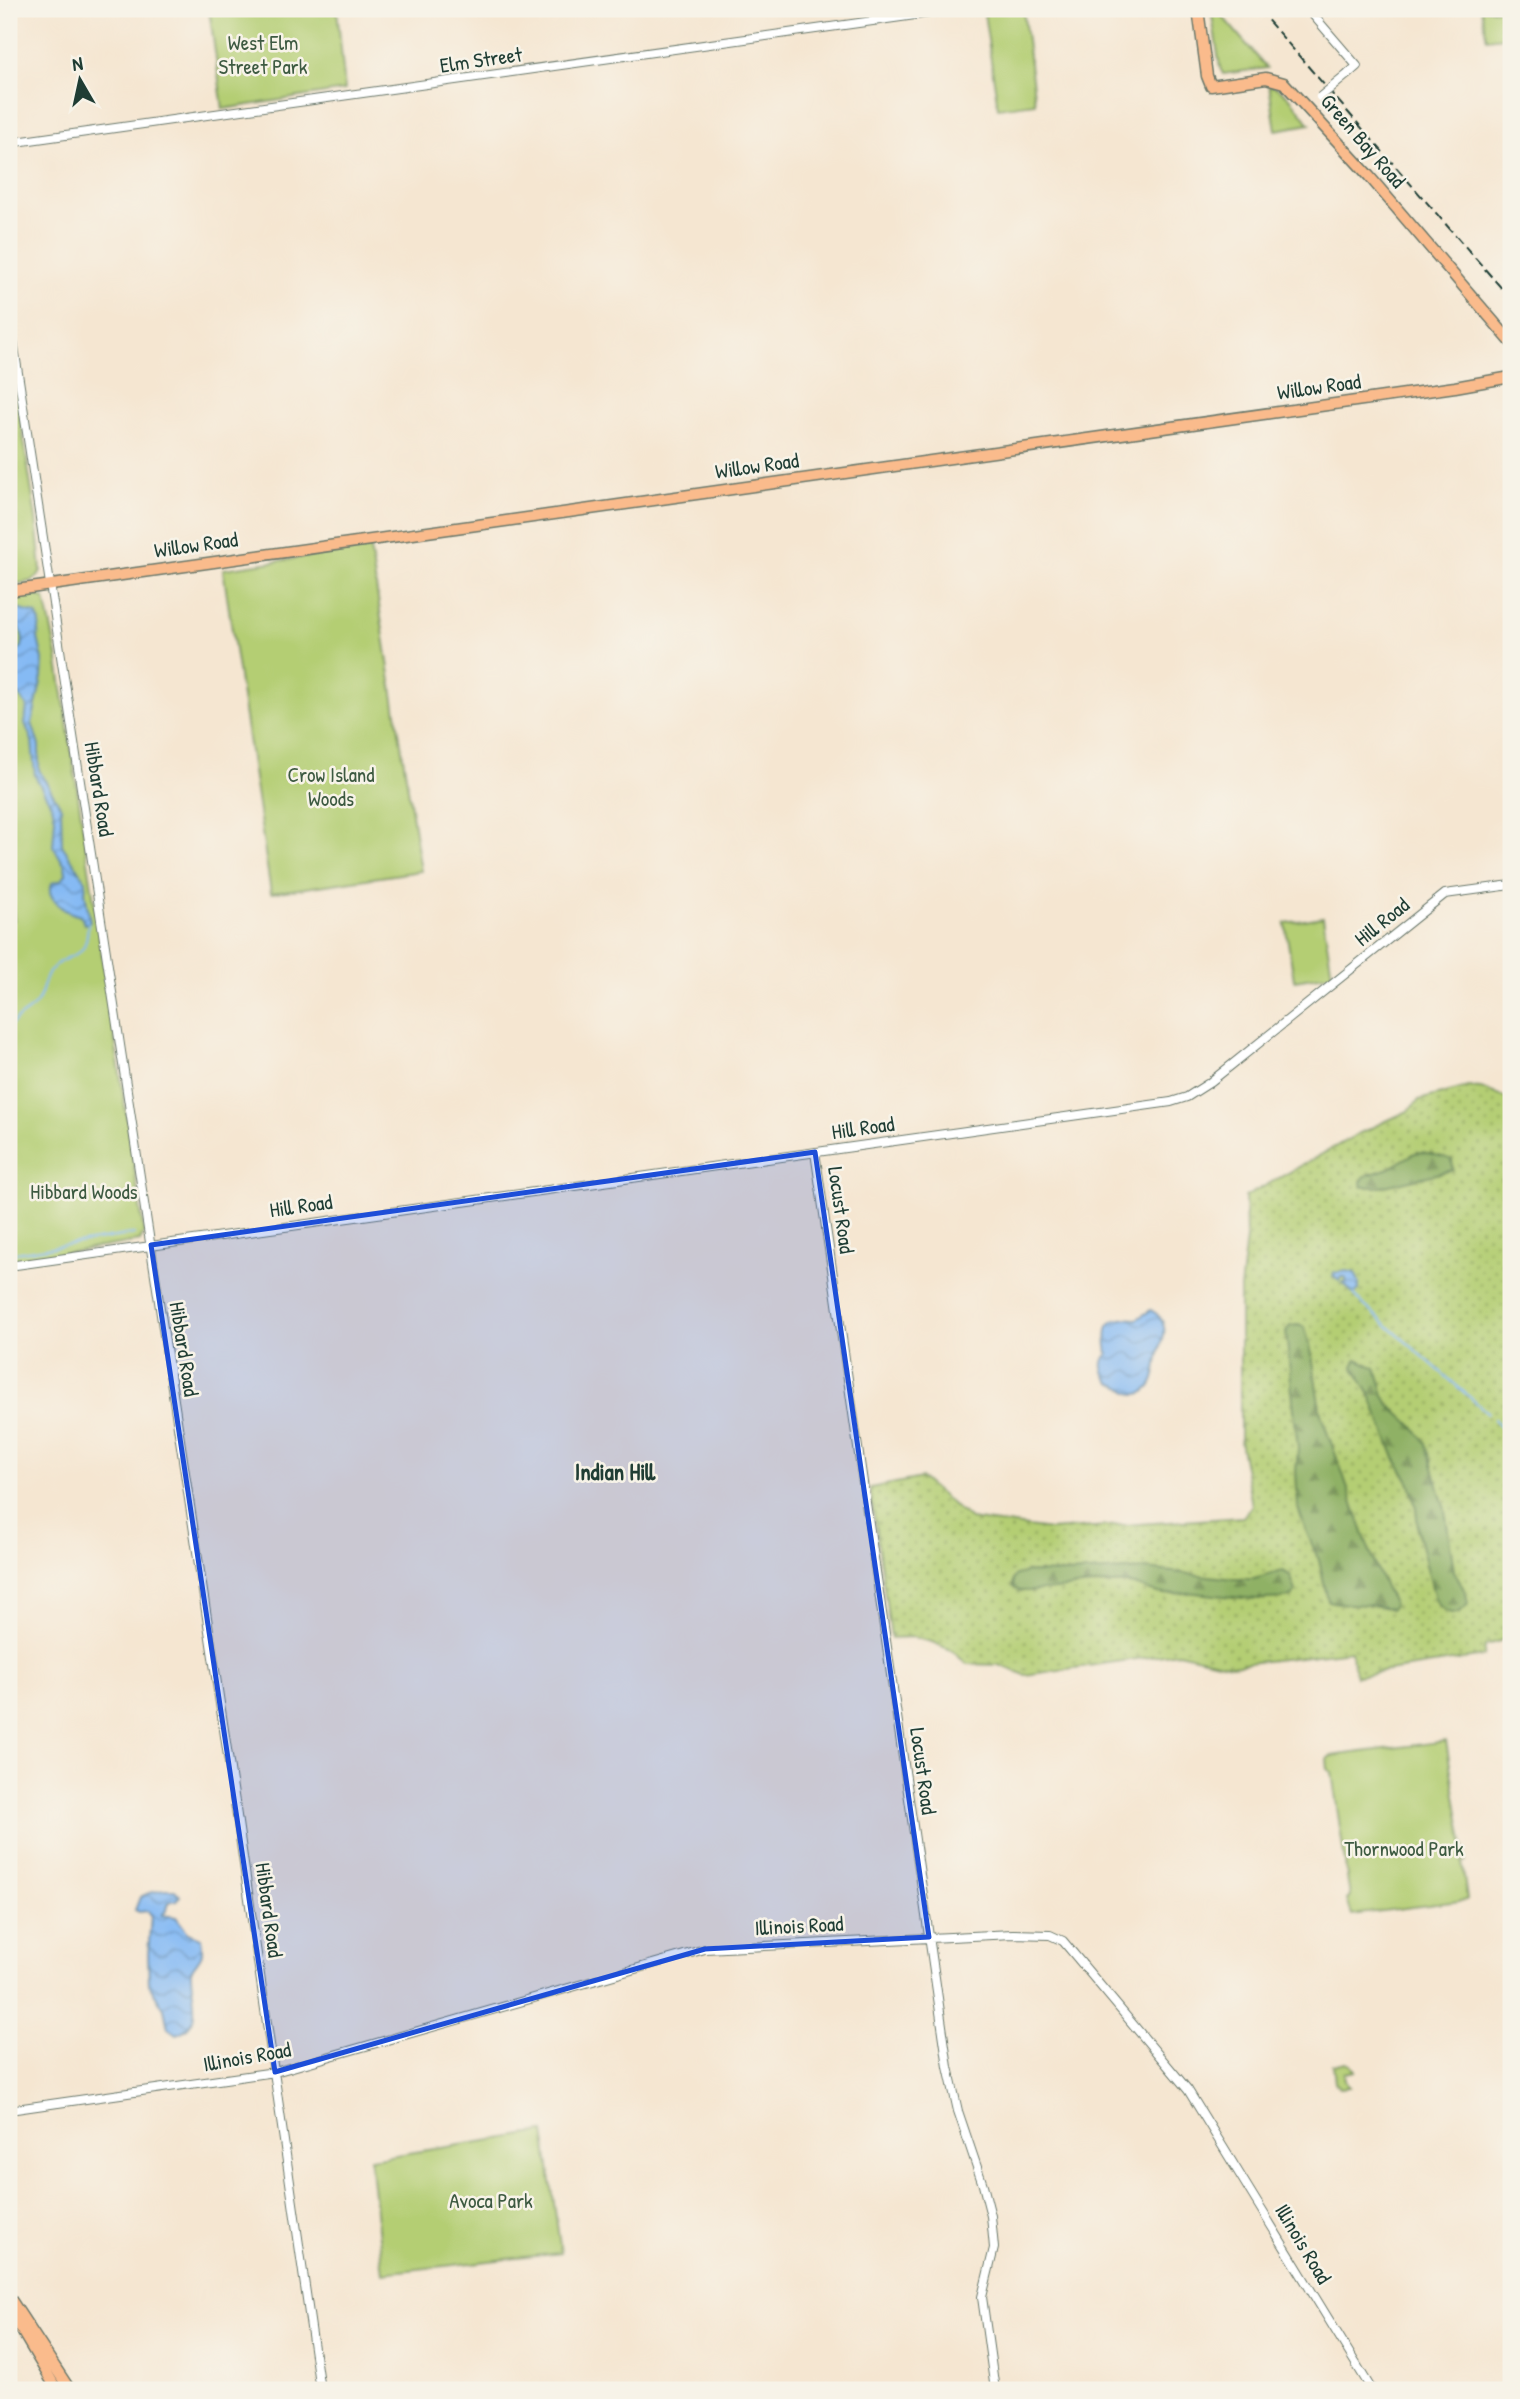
<svg xmlns="http://www.w3.org/2000/svg" width="1520" height="2399" font-family="'Patrick Hand',sans-serif">
<style>
.grass{fill:url(#grass-dots);stroke:#6a8654;stroke-width:2}
.forest{fill:url(#forest-firs);stroke:#57774c;stroke-width:2}
.park{fill:#b4ce73;stroke:#6a8654;stroke-width:2}
.water{fill:url(#water-waves);stroke:#527c94;stroke-width:2}
.lines{fill:none;stroke-linecap:round;stroke-linejoin:round}
.stream{stroke:#85baf4;stroke-width:2}
.minor-casing{stroke:#6a786b;stroke-width:10}
.major-casing{stroke:#6a786b;stroke-width:13}
.minor{stroke:#fff;stroke-width:8}
.major{stroke:#fabb8c;stroke-width:10}
.rail{stroke:#1f3d34;stroke-width:2;stroke-dasharray:10 5;stroke-linecap:butt}
.minor-bridge-casing{stroke:#6a786b;stroke-width:10;stroke-linecap:butt}
.minor-bridge{stroke:#fff;stroke-width:8}
.marked{fill:#1d4ed8;fill-opacity:0.2;stroke:#1d4ed8;stroke-width:5;stroke-linejoin:round}
.labels{text-anchor:middle;stroke-width:5;stroke-linejoin:round;paint-order:stroke}
.park-label{font-size:21px;fill:#3d5a41;stroke:#f7f3e8}
.street-label{font-size:21px;fill:#1f3d34;stroke:#f7f3e8}
.neighbourhood-label{font-size:23px;font-weight:bold;fill:#1f3d34;stroke:#f7f3e8}
</style>
<defs>
<pattern id="grass-dots" width="8" height="8" patternUnits="userSpaceOnUse" patternTransform="scale(1.75)"><rect width="8" height="8" fill="#b4ce73"/><path d="M2 2h.1M6 6h.1" fill="none" stroke="#92a85f" stroke-width="1.8" stroke-linecap="round"/></pattern>
<pattern id="forest-firs" width="22" height="20" patternUnits="userSpaceOnUse" patternTransform="scale(1.75)"><rect width="22" height="20" fill="#8fb165"/><path d="M5 1l3.5 6h-7zM16 11l3.5 6h-7z" fill="#749154"/></pattern>
<pattern id="water-waves" width="16" height="10" patternUnits="userSpaceOnUse" patternTransform="scale(1.75)"><rect width="16" height="10" fill="#85baf4"/><path d="M0 5q4-4 8 0t8 0" fill="none" stroke="#6c98c6"/></pattern>
</defs>
<rect width="100%" height="100%" fill="#f7f3e8"/>
<filter id="ink" filterUnits="userSpaceOnUse"><feTurbulence type="fractalNoise" baseFrequency=".0143" numOctaves="2"/><feDisplacementMap in="SourceGraphic" scale="14" xChannelSelector="R" yChannelSelector="G"/><feConvolveMatrix kernelMatrix="1 2 1 2 8 2 1 2 1" color-interpolation-filters="sRGB"/></filter>
<filter id="wash" filterUnits="userSpaceOnUse"><feTurbulence type="fractalNoise" baseFrequency=".00686" numOctaves="4" result="noise"/><feDisplacementMap in="SourceGraphic" scale="28" xChannelSelector="R" yChannelSelector="G"/><feGaussianBlur stdDeviation="1.57" result="paint"/><feColorMatrix in="noise" values="0 0 0 0 0 0 0 0 0 0 0 0 0 0 0 0 0 1.4 0 .05"/><feComposite in="paint" operator="in"/></filter>
<g filter="url(#wash)">
<rect width="100%" height="100%" fill="#f5e6d1"/>
<!-- grass -->
<path class="grass" d="M1468,1087l13,1 30,12v537l-26,9 -1,10 -128,20 -5,-25 -120,14 -53,-12 -153,22 -26,-10 -32,-1 -16,-14 -19,-8 -19,-5 -22,1 -21,-150 51,-10 49,41 80,11 193,-13 9,-12 -12,-64v-152l6,-51 -1,-41 115,-64 48,-22 11,-11z"/>
<!-- forest -->
<path class="forest" d="M1422,1152c6,1 27,6 30,8l1,10 -72,17h-19l-1,-5 4,-6 24,-8 26,-15z
M1298,1325l6,2c12,29 10,60 18,90 6,19 14,38 21,57 15,45 29,89 51,131l-3,4c-23,-7 -39,-2 -63,-8l-9,-41 -13,-29 -8,-23 -2,-37 2,-22 -12,-117 4,-6z
M1357,1359l19,9 8,27 5,10 24,21 13,17 19,67 9,61 12,22 2,11c-11,15 -25,10 -33,-5l-16,-62 -3,-29 -6,-24 -15,-26 -25,-63 -17,-29z
M1147,1569l88,10h19l28,-8 8,4 6,16 -4,6c-33,5 -64,-1 -97,-4 -10,-1 -21,2 -32,1 -13,-1 -22,-9 -36,-10 -35,-2 -71,8 -107,7l-7,-4v-7l3,-5 11,-3 38,1z"/>
<!-- park -->
<path class="park" d="M209,9h128l8,81 -122,19z
M1023,9l12,94 -37,5 -14,-95z
M1211,9h5l51,59 -44,6 -3,-6z
M1481,9h30v27l-24,3z
M1269,85c17,2 31,27 41,39l-34,6z
M9,344l27,175 5,51c-4,14 -20,13 -32,14z
M370,548l51,323 -150,22 -48,-324z
M34,593l11,6 12,56 87,578 -4,8 -131,21v-341l5,-1 -5,-38v-286z
M1323,917l9,57 -38,6 -9,-57z
M1446,1741l20,120 -4,1 5,38 -115,15 -5,-15 3,-3 -18,-125 -4,-3 -1,-10 4,-3z
M1346,2062l5,2 4,7 -11,2 1,8 4,6 -8,1 -6,-5 -2,-18z
M544,2132l17,121 -178,20 -13,-114z"/>
<!-- water -->
<path class="water" d="M14,608l22,6 4,8 -2,16 5,22 -1,17 -10,46 7,23v24l22,37 1,38 24,36 -1,11 5,30 -6,2 -3,-8c-14,-3 -25,-10 -31,-23l2,-10 9,-3 5,-6 -1,-8 -12,-20 2,-28 -3,-12 -17,-30 -3,-35 -7,-18 2,-17 -18,-23v-27l13,-9c3,-15 -3,-19 -13,-29v-6z
M1347,1271l8,2 4,9v8l-5,4 -12,-11 5,-1 -2,-5h-4l-2,4 -6,-5 1,-3z
M1151,1310c7,4 12,10 13,17 2,8 -4,19 -5,27 -4,13 -1,32 -17,39 -14,5 -19,-9 -30,-9 -8,-9 -14,-21 -4,-30 -5,-30 -1,-38 29,-35z
M165,1890h10l5,6 -4,4 -7,2 -2,8 -5,5 14,2 12,16 13,5c3,23 0,16 -10,33 -1,23 15,54 -15,63l-8,-6 -4,-19 -15,-25 -1,-30 3,-39 -3,-4 -9,1 -4,-2 5,-13 9,-4z"/>
<g class="lines">
<!-- stream -->
<path class="stream" d="M9,1028c8,-14 21,-15 28,-26 6,-9 6,-21 13,-31 18,-23 37,-5 38,-48
M9,1254l125,-20
M1354,1294l11,12 123,107
M1494,1419l17,21"/>
</g>
</g>
<g filter="url(#ink)">
<g class="lines">
<defs>
<path id="minor" d="M1308,9l49,57 -9,8
M9,143l949,-134
M9,314l226,1488 85,588
M815,1152l133,915 10,44 25,74 8,31 3,32 -12,49 13,93
M9,1266l1162,-164 16,-5 22,-14 236,-189 66,-9
M9,2110l266,-38 430,-123 308,-15 37,1 13,6 125,149 184,300"/>
<path id="major" d="M1198,9l9,67 4,10 55,-8 18,5 85,93 142,166
M9,591l1446,-204 56,-10
M9,2297l61,93
M9,2309l48,81"/>
</defs>
<!-- minor casing -->
<use href="#minor" class="minor-casing"/>
<!-- major casing -->
<use href="#major" class="major-casing"/>
<!-- minor -->
<use href="#minor" class="minor"/>
<!-- major -->
<use href="#major" class="major"/>
<!-- rail -->
<path class="rail" d="M1258,9l253,290"/>
<defs>
<path id="minor-bridge" d="M1320,97l28,-23"/>
</defs>
<!-- minor-bridge casing -->
<use href="#minor-bridge" class="minor-bridge-casing"/>
<!-- minor-bridge -->
<use href="#minor-bridge" class="minor-bridge"/>
</g>
</g>
<!-- marked area -->
<path class="marked" d="M815,1152l114,785 -224,12 -430,123 -124,-827z"/>
<g class="labels">
<!-- park labels -->
<g class="park-label">
<text x="263" y="50">West Elm<tspan x="263" dy="24">Street Park</tspan></text>
<text x="331" y="782">Crow Island<tspan x="331" dy="24">Woods</tspan></text>
<text x="84" y="1199">Hibbard Woods</text>
<text x="1404" y="1856">Thornwood Park</text>
<text x="491" y="2208">Avoca Park</text>
</g>
<!-- street labels -->
<g class="street-label">
<text transform="translate(481 60) rotate(-8)" y="7">Elm Street</text>
<text transform="translate(1363 141) rotate(49)" y="7">Green Bay Road</text>
<text transform="translate(1319 387) rotate(-8)" y="7">Willow Road</text>
<text transform="translate(757 466) rotate(-8)" y="7">Willow Road</text>
<text transform="translate(196 545) rotate(-8)" y="7">Willow Road</text>
<text transform="translate(99 789) rotate(81)" y="7">Hibbard Road</text>
<text transform="translate(1382 922) rotate(-39)" y="7">Hill Road</text>
<text transform="translate(863 1128) rotate(-8)" y="7">Hill Road</text>
<text transform="translate(301 1206) rotate(-8)" y="7">Hill Road</text>
<text transform="translate(841 1210) rotate(82)" y="7">Locust Road</text>
<text transform="translate(184 1349) rotate(81)" y="7">Hibbard Road</text>
<text transform="translate(923 1771) rotate(82)" y="7">Locust Road</text>
<text transform="translate(269 1910) rotate(82)" y="7">Hibbard Road</text>
<text transform="translate(799 1926) rotate(-3)" y="7">Illinois Road</text>
<text transform="translate(247 2057) rotate(-10)" y="7">Illinois Road</text>
<text transform="translate(1303 2244) rotate(59)" y="7">Illinois Road</text>
</g>
<!-- neighbourhood labels -->
<g class="neighbourhood-label">
<text x="615" y="1480">Indian Hill</text>
</g>
</g>
<!-- margin -->
<rect width="1520" height="2399" fill="none" stroke="#f7f3e8" stroke-width="35"/>
<!-- north arrow -->
<g transform="translate(80 80) rotate(351)" stroke="#f7f3e8" stroke-width="5" paint-order="stroke">
<path d="M0-5L12 26L0 18L-12 26Z" fill="#1f3d34"/>
<text y="-10" font-size="19" font-weight="bold" text-anchor="middle" fill="#1f3d34">N</text>
</g>
</svg>
